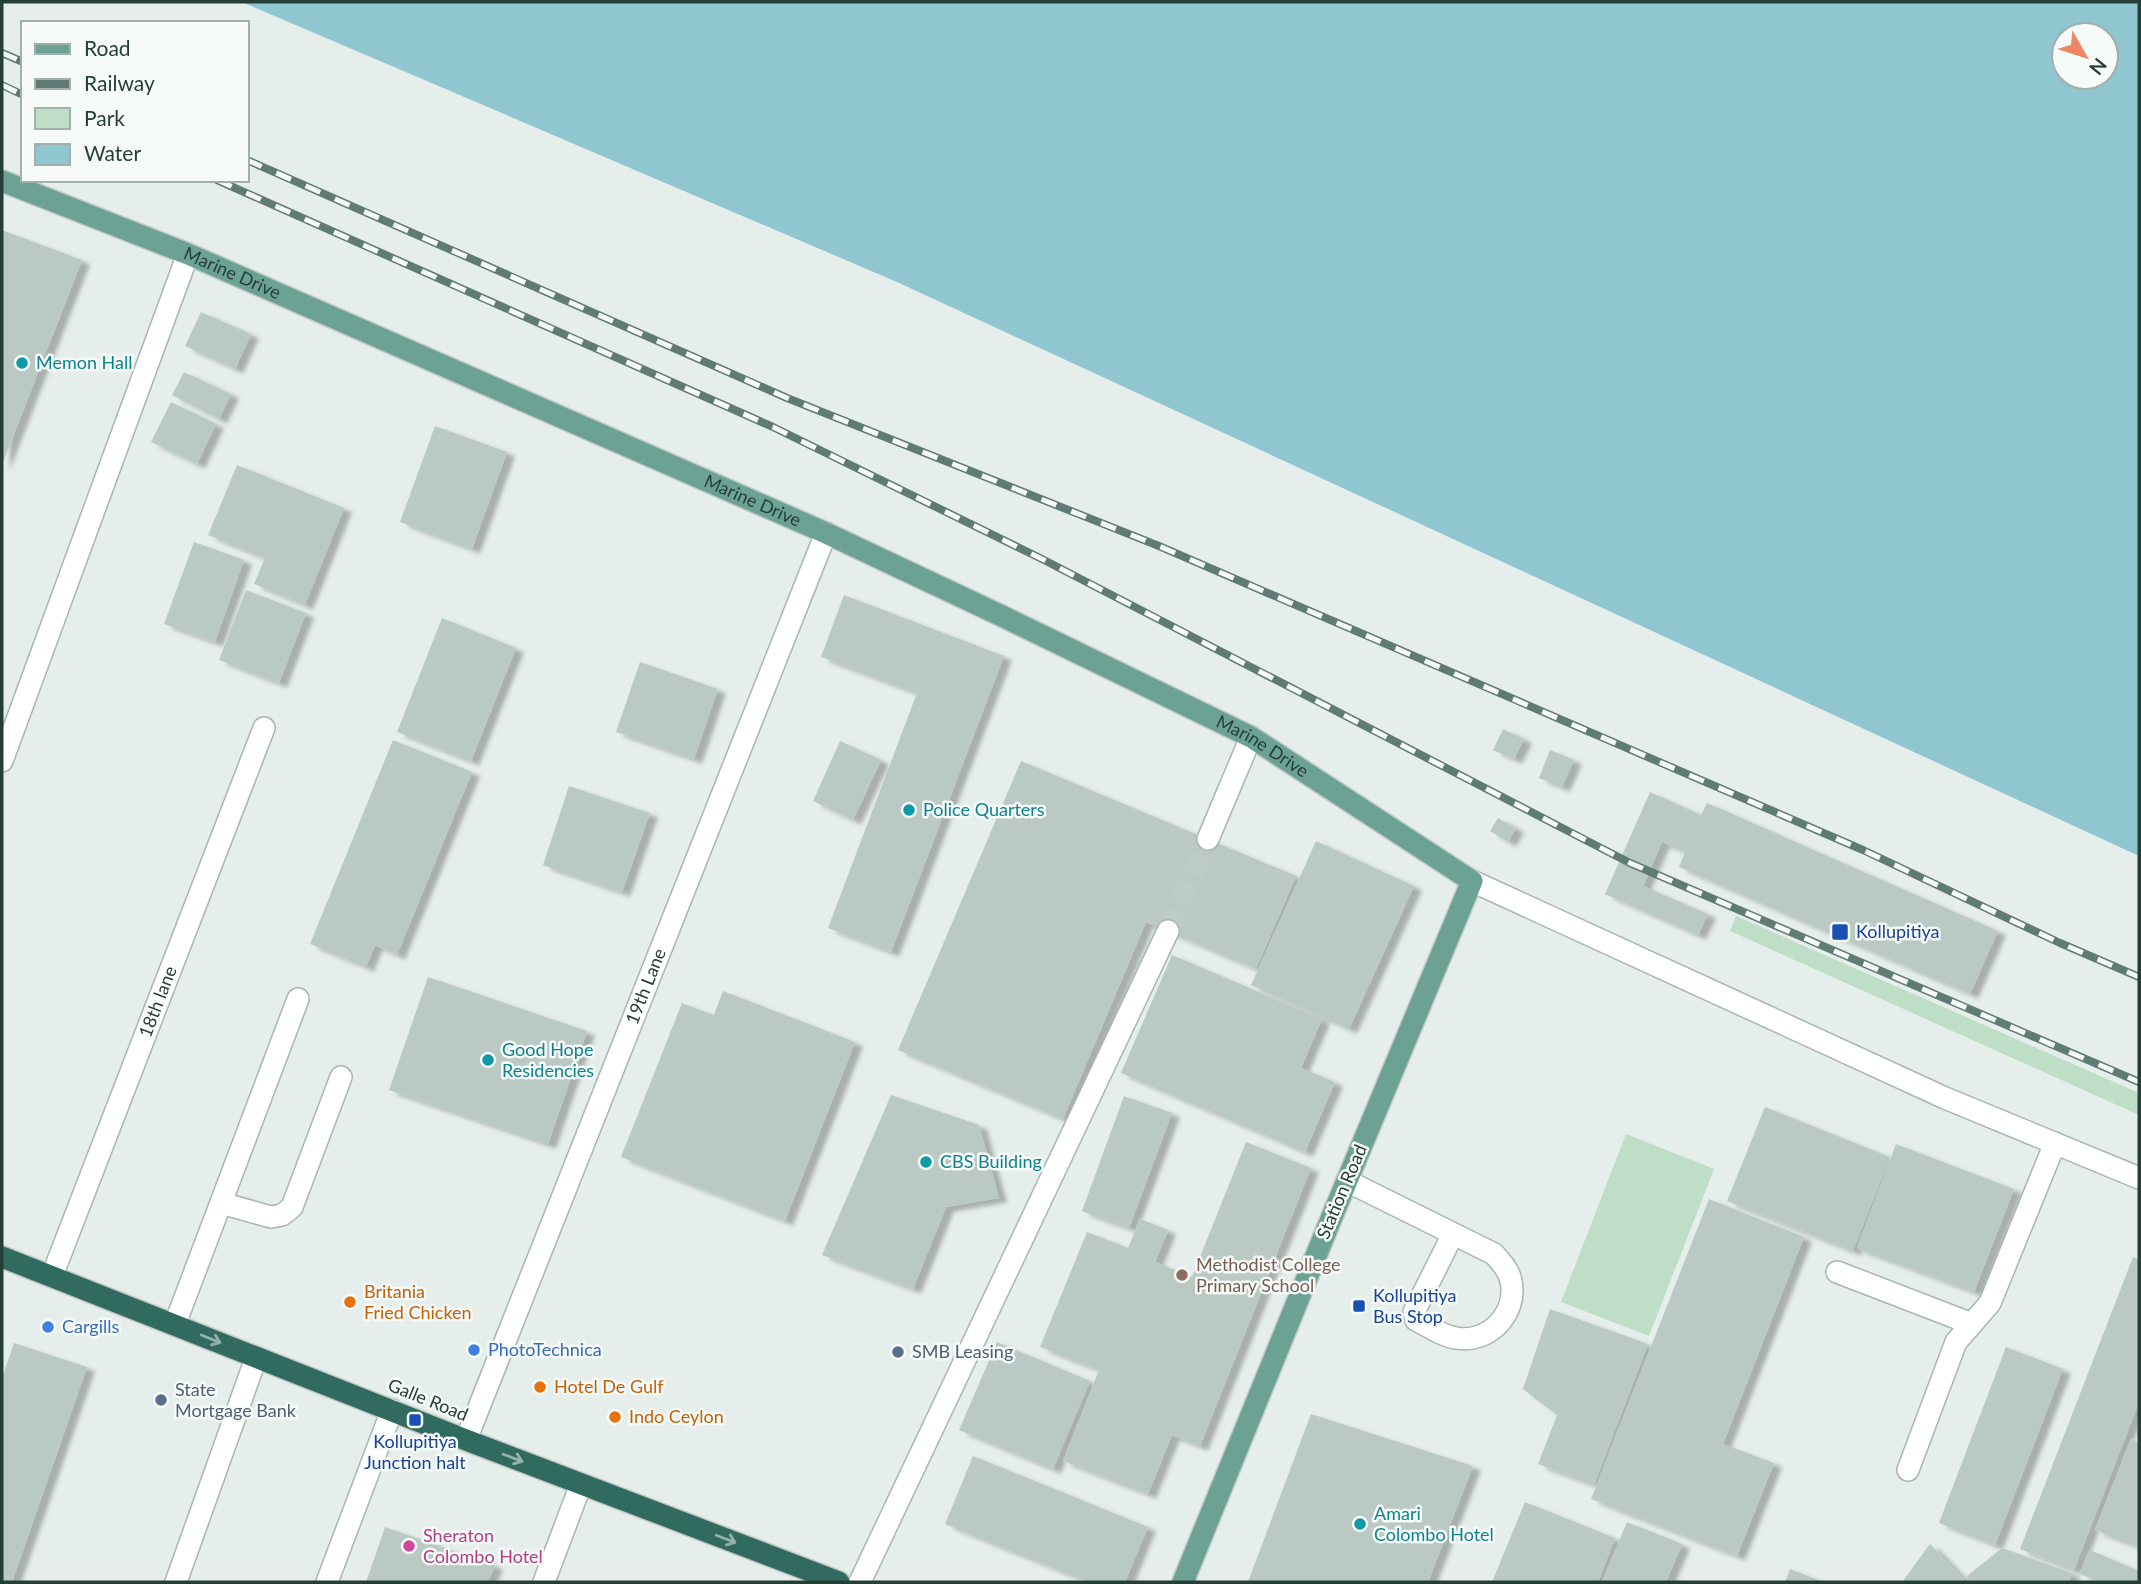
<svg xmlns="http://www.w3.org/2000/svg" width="2141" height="1584" font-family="Lato,sans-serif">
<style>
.green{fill:#bfdec8}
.water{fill:#8fc6d0;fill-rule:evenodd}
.building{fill:#bac9c3;filter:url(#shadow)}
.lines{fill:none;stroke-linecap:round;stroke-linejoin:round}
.minor-tunnel{stroke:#bfcbc6;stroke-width:21;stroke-dasharray:21 10;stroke-linecap:butt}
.minor-casing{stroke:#a8b6b1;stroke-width:24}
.major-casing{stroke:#c2c9c7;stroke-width:24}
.highway-casing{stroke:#c2c9c7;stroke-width:24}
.minor{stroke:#fff;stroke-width:21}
.major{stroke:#6ba294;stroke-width:21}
.highway{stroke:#316b5f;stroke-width:21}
.rail-casing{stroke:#5f7b73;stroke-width:8}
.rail{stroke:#f6faf8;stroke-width:5;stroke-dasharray:16;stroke-linecap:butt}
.oneway{stroke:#94b2ac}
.culture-dot{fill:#0f9aa8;stroke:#f6faf8;stroke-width:2.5}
.transit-dot{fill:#1a4fb4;stroke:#f6faf8;stroke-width:2.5}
.education-dot{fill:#8d6e63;stroke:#f6faf8;stroke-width:2.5}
.food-dot{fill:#e8710a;stroke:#f6faf8;stroke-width:2.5}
.shop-dot{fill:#3f7fe0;stroke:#f6faf8;stroke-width:2.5}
.service-dot{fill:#5c6f8a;stroke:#f6faf8;stroke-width:2.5}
.hotel-dot{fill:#d1479c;stroke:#f6faf8;stroke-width:2.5}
.labels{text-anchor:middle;stroke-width:5;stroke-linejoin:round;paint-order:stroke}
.street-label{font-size:18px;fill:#253f38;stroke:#f6faf8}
.culture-label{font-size:18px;fill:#0d838f;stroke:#f6faf8;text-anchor:start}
.transit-label{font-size:18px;fill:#164399;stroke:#f6faf8;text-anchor:start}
.education-label{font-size:18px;fill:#785e54;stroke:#f6faf8;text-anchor:start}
.food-label{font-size:18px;fill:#c56008;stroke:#f6faf8;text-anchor:start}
.shop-label{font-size:18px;fill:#366cbe;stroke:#f6faf8;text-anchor:start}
.service-label{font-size:18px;fill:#4e5e75;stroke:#f6faf8;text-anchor:start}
.hotel-label{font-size:18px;fill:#b23c85;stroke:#f6faf8;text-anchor:start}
</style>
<defs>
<filter id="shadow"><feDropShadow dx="8" dy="4.5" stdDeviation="2" flood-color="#0004"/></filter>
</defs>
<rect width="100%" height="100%" fill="#e5eeea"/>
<!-- green -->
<path class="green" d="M1736,916l403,177v22l-409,-184z
M1626,1134l88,35 -65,167 -88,-34z"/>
<!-- water -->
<path class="water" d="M242,2h1897v854l-1242,-574zM2064,35h42v42h-42z"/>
<!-- building -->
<path class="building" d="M2,230l80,30 -80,205z
M201,312l50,22 -16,35 -50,-23z
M184,372l47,22 -12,25 -47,-24z
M171,402l45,22 -19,40 -46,-22z
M435,426l72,26 -35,97 -72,-27z
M237,465l107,43 -39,97 -51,-21 11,-26 -57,-23z
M194,542l50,18 -29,82 -51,-18z
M246,590l60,23 -27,70 -60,-23z
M844,595l160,61 -113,296 -63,-24 89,-235 -96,-36z
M442,618l74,30 -45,113 -74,-29z
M640,662l78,27 -24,70 -78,-27z
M1503,729l21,10 -10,20 -21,-9z
M393,740l79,32 -75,183 -22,-10 -9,22 -56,-23z
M840,741l41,19 -28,60 -40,-19z
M1550,750l24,10 -12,27 -23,-9z
M1021,761l275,115 -40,93 -110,-47 -83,197 -165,-69z
M569,786l81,27 -28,79 -79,-27z
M1650,792l51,23 6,-12 291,128 -28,63 -291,-127 6,-15 -23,-10 -19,44 65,28 -10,21 -93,-41z
M1498,818l18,10 -8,14 -18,-11z
M1316,841l98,45 -65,143 -98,-44z
M1172,955l150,64 -21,49 34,14 -30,70 -184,-79z
M428,977l159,54 -39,113 -159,-54z
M723,991l132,51 -70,179 -164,-64 61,-154 32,12z
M891,1095l88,30 20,73 -53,9 -33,82 -91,-34z
M1124,1096l48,17 -43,115 -47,-17z
M1765,1107l125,50 -37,94 -126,-50z
M1246,1142l65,26 -111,278 -28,-11 -24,59 -85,-33 36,-91 -59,-23 47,-115 41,16 12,-29 28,11 -13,32 37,15z
M1896,1144l118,45 -40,103 -117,-44z
M1709,1199l95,38 -81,207 51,19 -37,93 -146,-57z
M2133,1257l6,2v143l-65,168 -54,-21z
M1550,1309l98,35 -54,141 -56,-21 19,-49 -34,-26z
M997,1342l93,39 -37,88 -94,-39z
M14,1343l73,24 -75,215h-10v-204z
M2006,1347l57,22 -68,176 -56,-22z
M1311,1414l162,52 -45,116h-180z
M2131,1439l8,4v104l-44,-17z
M973,1456l175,71 -23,55h-36l-144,-58z
M1525,1502l90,36 -17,44h-106z
M1627,1522l55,22 -16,38h-64z
M385,1527l110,38 -7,17h-122z
M1930,1544l36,38h-64z
M2002,1548l70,25 -3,9h-98l-5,-5z
M2090,1550l49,21v11h-40l-19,-8z
M1790,1569l33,13h-38z"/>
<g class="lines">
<!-- minor-tunnel -->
<path class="minor-tunnel" d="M1168,931l40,-92"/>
<defs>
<g id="minor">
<path d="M2,761l186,-507"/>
<path d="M1208,839l43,-102"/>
<path d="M1472,881l473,217 194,80"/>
<path d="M1347,1181l147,73c7,8 15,16 17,27 7,33 -23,63 -55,57 -14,-2 -28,-12 -40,-18l-2,-8 39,-78"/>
<path d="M221,1203l50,14 11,-2 10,-8 49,-130"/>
<path d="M1837,1272l135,52"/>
<path id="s1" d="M52,1276l212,-548"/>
<path d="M175,1324l123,-325"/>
<path id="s2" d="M466,1440l360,-907"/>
<path d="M1908,1470l48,-128 34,-39 65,-160"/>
<path d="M176,1582l80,-224"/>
<path d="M327,1582l65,-172"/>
<path d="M544,1582l37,-98"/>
<path d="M860,1582l308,-651"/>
</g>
<g id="major">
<path id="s3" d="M2,181l186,73 638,279 178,84 247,120 221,144 -141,338 -148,363"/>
</g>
<path id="highway" d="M2,1257l464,183 373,142"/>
</defs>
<!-- minor casing -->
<use href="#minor" class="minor-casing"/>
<!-- major casing -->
<use href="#major" class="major-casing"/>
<!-- highway casing -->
<use href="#highway" class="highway-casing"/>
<!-- minor -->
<use href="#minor" class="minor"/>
<!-- major -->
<use href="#major" class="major"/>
<!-- highway -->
<use href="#highway" class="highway"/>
<defs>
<path id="rail" d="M2,53l21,9
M2,85l21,10
M247,160l540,238 372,148 704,304 197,93 79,34
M217,180l556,247 271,133 586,303 509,219"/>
</defs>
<!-- rail casing -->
<use href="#rail" class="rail-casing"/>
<!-- rail -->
<use href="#rail" class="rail"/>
</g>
<!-- one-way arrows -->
<defs><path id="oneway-shaft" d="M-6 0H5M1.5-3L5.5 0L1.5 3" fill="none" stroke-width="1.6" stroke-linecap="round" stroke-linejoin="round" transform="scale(1.75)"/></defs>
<g class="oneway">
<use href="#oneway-shaft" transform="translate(211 1339) rotate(22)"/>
<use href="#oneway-shaft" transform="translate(513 1458) rotate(21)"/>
<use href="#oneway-shaft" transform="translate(726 1539) rotate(21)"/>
</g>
<!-- markers -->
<g class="culture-dot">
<circle cx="22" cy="363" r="7"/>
<circle cx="909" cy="810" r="7"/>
<circle cx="488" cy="1060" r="7"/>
<circle cx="926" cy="1162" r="7"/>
<circle cx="1360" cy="1524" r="7"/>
</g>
<g class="transit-dot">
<rect x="1831" y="923" width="18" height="18" rx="3.5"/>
<rect x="1352" y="1299" width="14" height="14" rx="3.5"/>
<rect x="408" y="1413" width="14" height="14" rx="3.5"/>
</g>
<circle class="education-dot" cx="1182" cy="1275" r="7"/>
<g class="food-dot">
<circle cx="350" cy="1302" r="7"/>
<circle cx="540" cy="1387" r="7"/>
<circle cx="615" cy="1417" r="7"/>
</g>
<g class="shop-dot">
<circle cx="48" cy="1327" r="7"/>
<circle cx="474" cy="1350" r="7"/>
</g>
<g class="service-dot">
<circle cx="898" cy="1352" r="7"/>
<circle cx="161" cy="1400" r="7"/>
</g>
<circle class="hotel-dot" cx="409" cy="1546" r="7"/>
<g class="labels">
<!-- street labels -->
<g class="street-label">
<text dy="6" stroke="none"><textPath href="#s3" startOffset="248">Marine Drive</textPath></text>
<text dy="6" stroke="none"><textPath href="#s3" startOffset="816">Marine Drive</textPath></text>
<text dy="6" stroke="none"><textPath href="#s3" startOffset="1382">Marine Drive</textPath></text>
<text dy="6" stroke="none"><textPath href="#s2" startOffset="488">19th Lane</textPath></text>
<text dy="6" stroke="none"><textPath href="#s1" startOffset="294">18th lane</textPath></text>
<text transform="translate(1342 1192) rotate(-67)" y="6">Station Road</text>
<text transform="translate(428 1400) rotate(22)" y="6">Galle Road</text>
</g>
<!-- culture labels -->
<g class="culture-label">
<text x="36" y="369">Memon Hall</text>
<text x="923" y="816">Police Quarters</text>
<text x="502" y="1056">Good Hope<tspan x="502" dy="21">Residencies</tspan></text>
<text x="940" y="1168">CBS Building</text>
<text x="1374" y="1520">Amari<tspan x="1374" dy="21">Colombo Hotel</tspan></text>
</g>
<!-- transit labels -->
<g class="transit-label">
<text x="1856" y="938">Kollupitiya</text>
<text x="1373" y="1302">Kollupitiya<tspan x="1373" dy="21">Bus Stop</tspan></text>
<text x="415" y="1448" text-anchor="middle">Kollupitiya<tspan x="415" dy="21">Junction halt</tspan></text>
</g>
<!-- education labels -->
<g class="education-label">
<text x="1196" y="1271">Methodist College<tspan x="1196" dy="21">Primary School</tspan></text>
</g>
<!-- food labels -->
<g class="food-label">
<text x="364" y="1298">Britania<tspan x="364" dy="21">Fried Chicken</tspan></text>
<text x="554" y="1393">Hotel De Gulf</text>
<text x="629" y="1423">Indo Ceylon</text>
</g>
<!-- shop labels -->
<g class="shop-label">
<text x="62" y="1333">Cargills</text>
<text x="488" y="1356">PhotoTechnica</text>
</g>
<!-- service labels -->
<g class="service-label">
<text x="912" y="1358">SMB Leasing</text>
<text x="175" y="1396">State<tspan x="175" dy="21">Mortgage Bank</tspan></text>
</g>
<!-- hotel labels -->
<g class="hotel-label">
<text x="423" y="1542">Sheraton<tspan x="423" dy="21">Colombo Hotel</tspan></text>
</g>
</g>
<!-- border -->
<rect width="2141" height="1584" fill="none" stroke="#253f38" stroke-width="7"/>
<!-- legend -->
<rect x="21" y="21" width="228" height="161" fill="#f6faf8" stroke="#a2afab" stroke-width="2"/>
<rect x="35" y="44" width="35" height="10" fill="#6ba294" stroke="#a2afab" stroke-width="2"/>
<text x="84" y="56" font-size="21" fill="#253f38">Road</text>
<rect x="35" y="79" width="35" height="10" fill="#5f7b73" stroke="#a2afab" stroke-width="2"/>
<text x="84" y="91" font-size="21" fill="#253f38">Railway</text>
<rect x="35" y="108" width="35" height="21" fill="#bfdec8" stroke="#a2afab" stroke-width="2"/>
<text x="84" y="126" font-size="21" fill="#253f38">Park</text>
<rect x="35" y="144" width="35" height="21" fill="#8fc6d0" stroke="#a2afab" stroke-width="2"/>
<text x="84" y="161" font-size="21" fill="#253f38">Water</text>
<!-- north arrow -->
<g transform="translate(2085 56) rotate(129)"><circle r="33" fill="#f6faf8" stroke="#a2afab" stroke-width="2"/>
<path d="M0-5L12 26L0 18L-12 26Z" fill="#ee8663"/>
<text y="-10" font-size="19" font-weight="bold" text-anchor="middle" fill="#253f38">N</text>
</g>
</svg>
